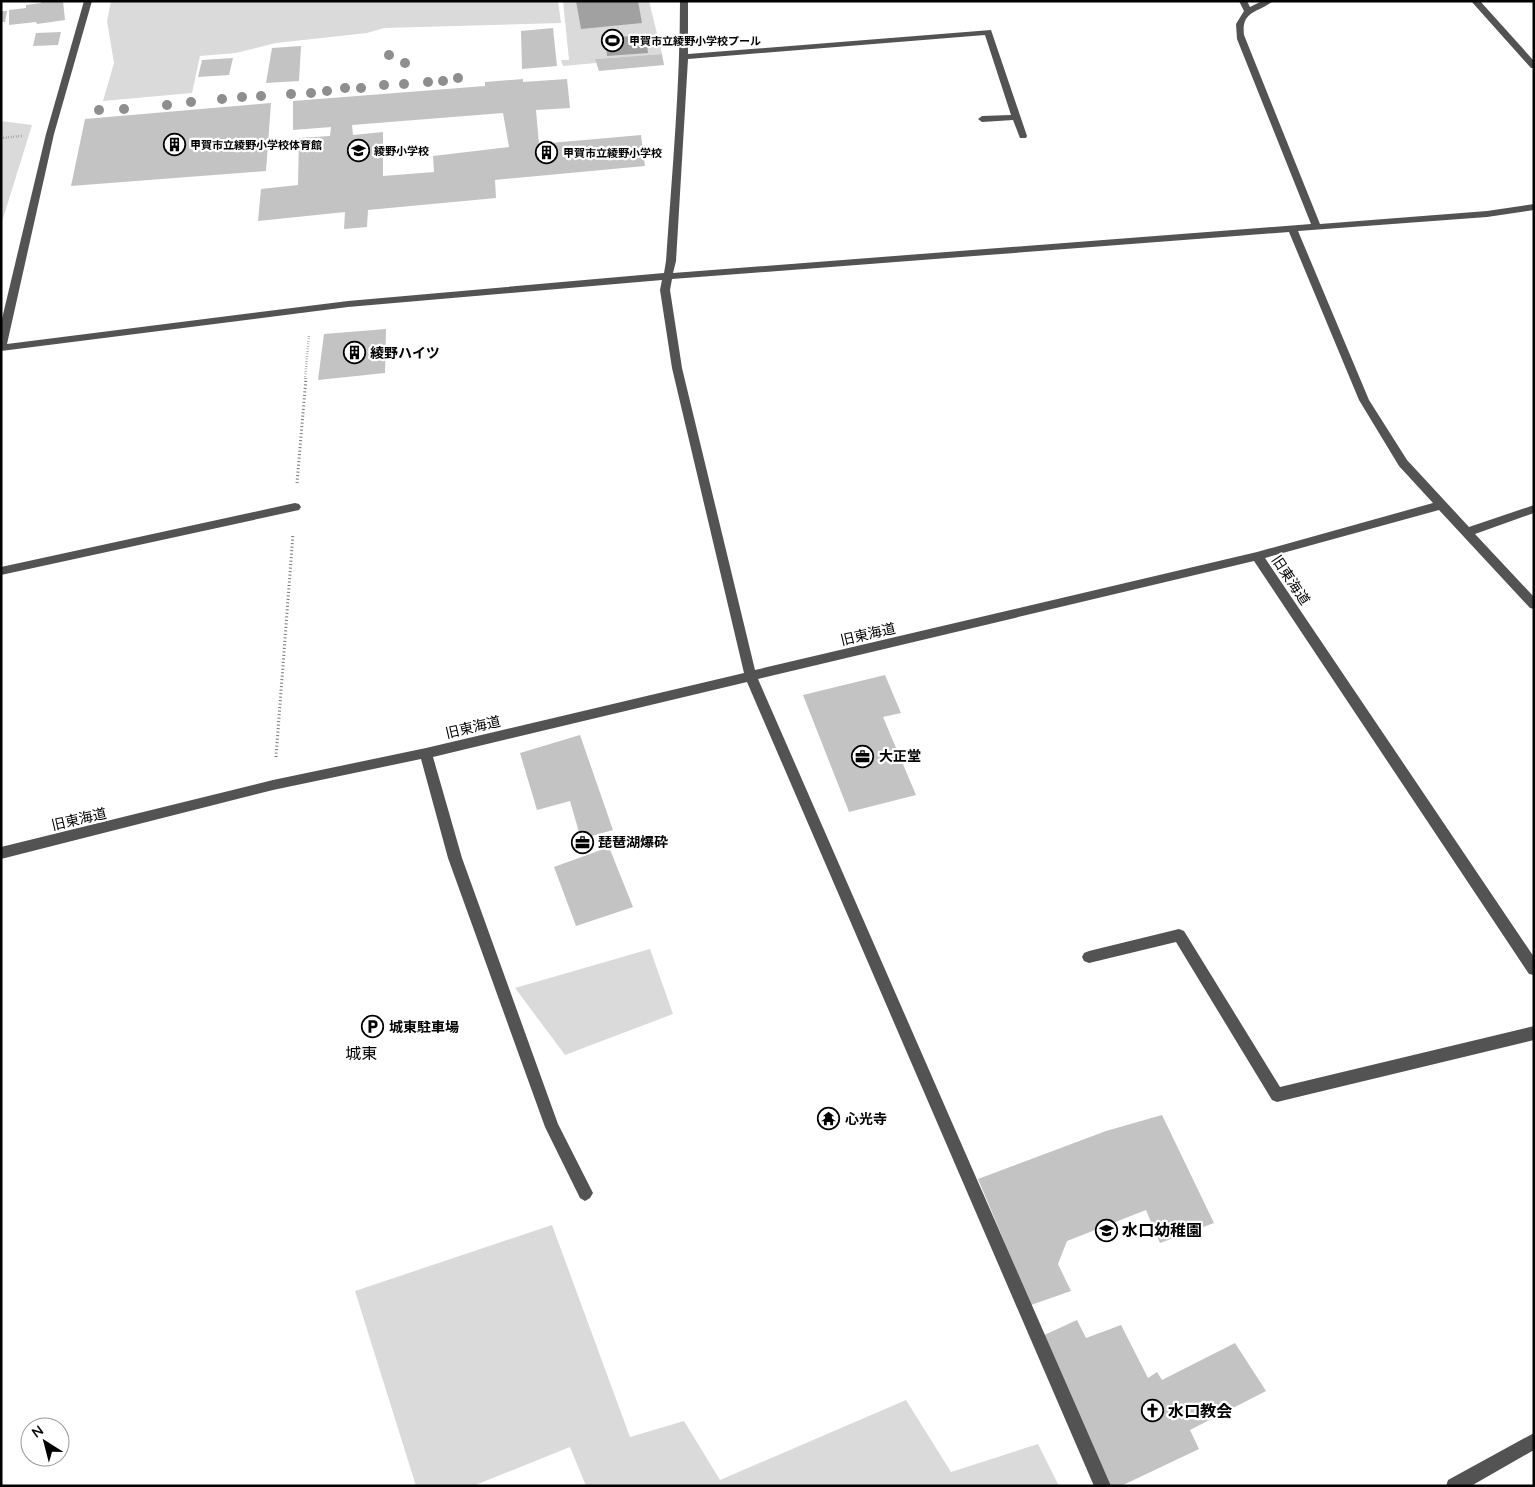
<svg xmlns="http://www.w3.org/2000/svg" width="1535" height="1487" font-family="Quicksand,'Noto Sans JP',sans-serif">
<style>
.green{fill:#dadada}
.water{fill:#a1a1a1}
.building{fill:#c3c3c3;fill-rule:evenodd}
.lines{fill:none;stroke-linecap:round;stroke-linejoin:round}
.path-far1{stroke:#757575;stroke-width:2.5;stroke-dasharray:0.5 2;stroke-linecap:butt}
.path{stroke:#757575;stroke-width:3;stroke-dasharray:1 2.5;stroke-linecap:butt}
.minor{fill:#535353;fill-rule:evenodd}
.tree{fill:#8e8e8e}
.labels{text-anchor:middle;stroke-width:4.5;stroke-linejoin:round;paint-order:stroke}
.far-poi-label{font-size:11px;font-weight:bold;fill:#000;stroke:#fff;text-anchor:start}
.poi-label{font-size:14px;font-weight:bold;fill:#000;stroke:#fff;text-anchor:start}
.street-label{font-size:14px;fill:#000;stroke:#fff}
.quarter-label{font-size:16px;fill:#000;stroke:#fff}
.near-poi-label{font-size:16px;font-weight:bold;fill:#000;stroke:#fff;text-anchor:start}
</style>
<rect width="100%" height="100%" fill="#fff"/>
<!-- green -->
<path class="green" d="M111,1h447l3,22 -177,5 -17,5 -91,10 -40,10 -36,3 -8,37 -89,8 11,-38 -7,-42z
M563,1h86l13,53 -66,5v4l-33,3 -2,-6h8z
M1,121l31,4 -31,100z
M650,949l23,65 -108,41 -50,-67z
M552,1225l78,212 54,-16 36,59 186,-80 45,72 87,-28 21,42h-473l-16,-39 -97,39h-57l-61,-195z"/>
<!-- water -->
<path class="water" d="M576,1h62l4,22 -61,6z
M646,35l2,18 -41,3 -2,-18z"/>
<!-- building -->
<path class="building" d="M41,1h22l2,19 -28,4 -1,-2 -27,3v-15l17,-2v-3l15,-2z
M1,11h6l-2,11h-4z
M553,28l4,38 -35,3 -1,-38z
M61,32l-3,13 -25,1 3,-13z
M301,46l-2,35 -33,2 6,-35z
M662,54l2,11 -65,6 -4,-12z
M233,58l-4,17 -31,2 4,-17z
M523,79v3l44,-3 3,29 -34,2 3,34 102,-9 4,31 -150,14 1,18 -128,12 -1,17 -23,2 1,-17 -87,9 3,-32 37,-4 1,-47 31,-2 1,-9 -38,3v-29l192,-15v-4zM503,113l6,34 -76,9 1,16 -51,4v-44l-30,3 -1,-10z
M271,103l-5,68 -195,15 14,-67z
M386,329l-1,44 -67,7 6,-46z
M885,675l16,38 -18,4 33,78 -67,17 -46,-117z
M580,735l33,95 -32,9 -11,-38 -33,9 -17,-57z
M609,847l24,60 -57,19 -22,-59z
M1162,1115l52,108 -54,20 -14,-33 -79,31 -9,23 13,27 -40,14 -53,-126 128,-48z
M1077,1320l9,18 35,-13 27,53 9,-6 5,8 73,-37 31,48 -76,39 9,19 -78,37h-10l-69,-150z"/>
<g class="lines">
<!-- path-far1 -->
<path class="path-far1" d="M1,138l21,-2
M305,379l4,-44"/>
<!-- path -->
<path class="path" d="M297,483l9,-105
M276,757l17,-223"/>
<!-- minor -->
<path class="minor" d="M84,1h8l-38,133 -47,210 341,-43 316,-28 2,-12c6,-87 14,-173 14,-260h8v53l303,-24 36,106 -1,2h-6l-7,-18 -31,2 -4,-3 4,-3 29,-1 -26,-80 -297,24 -12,202 -3,12 638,-49 -74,-185 -1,-15 8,-13 -5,-10h8l3,6 12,-6h11c-14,12 -32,9 -29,34l76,189 167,-13 47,-7v6l-47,7 -189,14 71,169 38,60 62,67 65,-22v8l-59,21 59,63v12l-4,-1 -91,-98 -174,48 269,399v18l-5,-1 -275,-413 -496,118 353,807h-17l-347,-804 -314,75 29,101 96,266 35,69 -3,5 -5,3 -5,-3 -35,-71 -97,-269 -27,-99 -148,31 -272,69v-12l272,-67 153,-32 318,-75 -72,-305 -12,-78 2,-10 -314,27 -347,44v-28l45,-189zM1289,232l70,168 40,66 34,37 -176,49 -502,118 -73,-302 -12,-78 2,-11z
M1471,1h9l54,60v7h-3z
M295,503l4,1 2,3 -2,3 -298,65v-8z
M1179,929l5,2 96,156 254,-61v14l-257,62 -5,-2 -96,-158 -87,21 -5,-2 -2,-4 2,-4 5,-2z
M1534,1433v17l-63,36h-25l2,-6z"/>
</g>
<!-- trees -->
<g class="tree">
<circle cx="389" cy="55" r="5"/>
<circle cx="405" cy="63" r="5"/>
<circle cx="458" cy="78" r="5"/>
<circle cx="443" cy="81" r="5"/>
<circle cx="428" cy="82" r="5"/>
<circle cx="404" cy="84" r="5"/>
<circle cx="384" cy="85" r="5"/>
<circle cx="345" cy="88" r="5"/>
<circle cx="361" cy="88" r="5"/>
<circle cx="327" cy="91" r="5"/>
<circle cx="311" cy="93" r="5"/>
<circle cx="291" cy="94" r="5"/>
<circle cx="261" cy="96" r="5"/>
<circle cx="242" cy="97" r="5"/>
<circle cx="222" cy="99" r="5"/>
<circle cx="191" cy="102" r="5"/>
<circle cx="167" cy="105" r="5"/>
<circle cx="124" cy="109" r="5"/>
<circle cx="99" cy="110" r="5"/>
</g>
<!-- icons -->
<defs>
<symbol id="stadium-ring" viewBox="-11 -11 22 22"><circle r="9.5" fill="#fff" stroke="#000" stroke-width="1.5"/><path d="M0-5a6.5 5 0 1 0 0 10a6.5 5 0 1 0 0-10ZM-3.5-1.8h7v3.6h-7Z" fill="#000"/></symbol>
<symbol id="building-ring" viewBox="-11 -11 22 22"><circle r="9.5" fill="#fff" stroke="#000" stroke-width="1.5"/><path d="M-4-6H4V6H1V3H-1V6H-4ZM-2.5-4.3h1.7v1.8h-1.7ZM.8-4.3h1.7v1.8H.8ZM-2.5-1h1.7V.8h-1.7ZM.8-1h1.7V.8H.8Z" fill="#000"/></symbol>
<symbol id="school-ring" viewBox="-11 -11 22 22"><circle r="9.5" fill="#fff" stroke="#000" stroke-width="1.5"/><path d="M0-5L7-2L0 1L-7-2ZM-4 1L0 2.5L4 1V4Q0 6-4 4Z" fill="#000"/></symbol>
<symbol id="office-ring" viewBox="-11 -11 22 22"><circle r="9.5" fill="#fff" stroke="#000" stroke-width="1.5"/><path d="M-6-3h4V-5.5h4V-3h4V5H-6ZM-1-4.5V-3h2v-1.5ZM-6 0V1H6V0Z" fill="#000"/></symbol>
<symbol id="parking-ring" viewBox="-11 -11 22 22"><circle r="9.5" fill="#fff" stroke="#000" stroke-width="1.5"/><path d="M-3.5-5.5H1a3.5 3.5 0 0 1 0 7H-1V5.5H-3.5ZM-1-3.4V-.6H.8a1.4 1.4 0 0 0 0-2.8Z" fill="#000"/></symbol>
<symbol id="temple-ring" viewBox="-11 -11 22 22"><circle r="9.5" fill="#fff" stroke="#000" stroke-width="1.5"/><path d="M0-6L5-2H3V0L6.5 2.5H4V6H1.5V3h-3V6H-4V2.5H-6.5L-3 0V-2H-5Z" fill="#000"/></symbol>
<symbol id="church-ring" viewBox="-11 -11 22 22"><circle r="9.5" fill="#fff" stroke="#000" stroke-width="1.5"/><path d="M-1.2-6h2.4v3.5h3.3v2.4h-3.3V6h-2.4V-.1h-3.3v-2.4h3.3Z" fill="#000"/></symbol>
</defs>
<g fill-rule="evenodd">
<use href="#stadium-ring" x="600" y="28" width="25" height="25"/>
<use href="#building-ring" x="162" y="132" width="25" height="25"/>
<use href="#school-ring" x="346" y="138" width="25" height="25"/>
<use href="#building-ring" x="534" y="140" width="25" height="25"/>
<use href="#building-ring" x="342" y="340" width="25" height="25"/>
<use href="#office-ring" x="850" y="744" width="25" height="25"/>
<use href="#office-ring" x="570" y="830" width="25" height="25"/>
<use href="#parking-ring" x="360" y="1014" width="25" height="25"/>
<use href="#temple-ring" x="816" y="1106" width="25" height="25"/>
<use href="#school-ring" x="1094" y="1218" width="25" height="25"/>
<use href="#church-ring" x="1140" y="1398" width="25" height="25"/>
</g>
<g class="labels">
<!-- far-poi labels -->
<g class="far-poi-label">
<text x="629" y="45">甲賀市立綾野小学校プール</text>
<text x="190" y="149">甲賀市立綾野小学校体育館</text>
<text x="374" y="155">綾野小学校</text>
<text x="563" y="157">甲賀市立綾野小学校</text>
</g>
<!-- poi labels -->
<g class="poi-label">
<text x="370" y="358">綾野ハイツ</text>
<text x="879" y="761">大正堂</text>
<text x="598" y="847">琵琶湖爆砕</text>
<text x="389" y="1032">城東駐車場</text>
<text x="845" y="1124">心光寺</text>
</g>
<!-- street labels -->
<g class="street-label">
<text transform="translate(1291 580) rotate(56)" y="5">旧東海道</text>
<text transform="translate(868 634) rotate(-13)" y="5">旧東海道</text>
<text transform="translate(473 727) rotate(-13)" y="5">旧東海道</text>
<text transform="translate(79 819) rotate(-13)" y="5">旧東海道</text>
</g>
<!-- quarter labels -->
<g class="quarter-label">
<text x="361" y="1059">城東</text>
</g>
<!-- near-poi labels -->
<g class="near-poi-label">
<text x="1122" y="1236">水口幼稚園</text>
<text x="1168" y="1417">水口教会</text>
</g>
</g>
<!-- border -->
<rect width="1535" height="1487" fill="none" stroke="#000000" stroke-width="5"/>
<!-- north arrow -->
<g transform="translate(45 1442) rotate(324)"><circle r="24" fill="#ffffff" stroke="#999999"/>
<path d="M0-4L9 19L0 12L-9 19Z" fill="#000000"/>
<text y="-8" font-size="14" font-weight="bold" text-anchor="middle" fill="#000000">N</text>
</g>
</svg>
